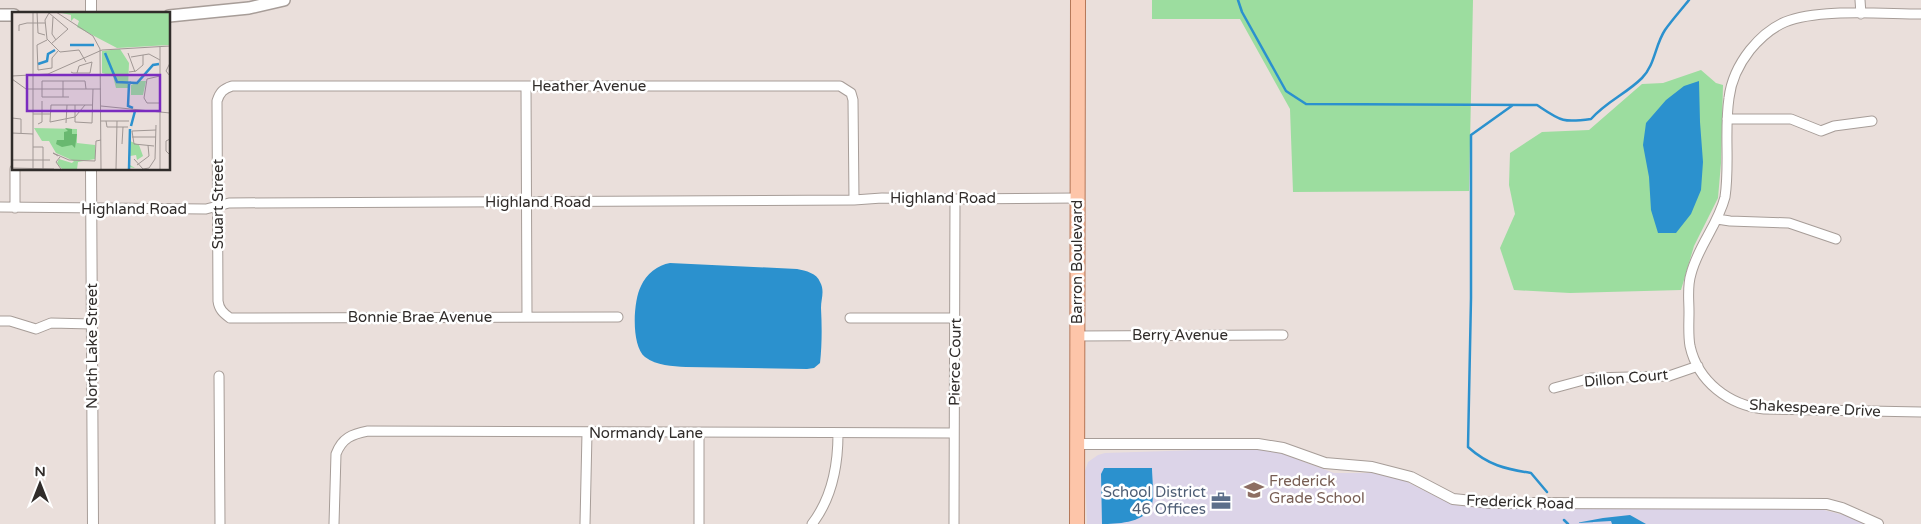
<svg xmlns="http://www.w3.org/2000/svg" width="1921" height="524" font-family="'Varela Round',sans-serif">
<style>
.education{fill:#dcd4e8}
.green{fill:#9cdd9f}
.water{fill:#2b91ce}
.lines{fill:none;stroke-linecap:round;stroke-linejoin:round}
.stream{stroke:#2b91ce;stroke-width:2.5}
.minor-casing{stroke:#a79d98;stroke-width:11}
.tertiary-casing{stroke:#a79d98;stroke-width:12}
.secondary-casing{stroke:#a79d98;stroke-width:14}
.primary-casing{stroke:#b57758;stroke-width:16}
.minor{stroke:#fff;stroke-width:9}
.tertiary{stroke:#fff;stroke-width:10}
.secondary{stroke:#fff;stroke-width:11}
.primary{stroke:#fdc5a9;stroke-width:14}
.labels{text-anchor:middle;stroke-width:5;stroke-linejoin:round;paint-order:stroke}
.street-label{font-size:15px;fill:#302c2a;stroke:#fff}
.education-label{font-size:15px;fill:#785e54;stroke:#fff;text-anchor:start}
.service-label{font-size:15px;fill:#4e5e75;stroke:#fff;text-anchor:end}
.inset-river{fill:none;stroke:#2b91ce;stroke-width:2.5}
.inset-road{fill:none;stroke:#a09794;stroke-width:1}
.view{fill:#7b2cbf;fill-opacity:0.15;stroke:#7b2cbf;stroke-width:2.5}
.inset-edge{fill:none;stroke:#302c2a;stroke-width:2.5}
</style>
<rect width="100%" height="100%" fill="#eadfdb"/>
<!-- education -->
<path class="education" d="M1262,448l24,5 10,6 38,14h39l30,7 40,20 17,6 364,4 27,7 16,7h-780l-2,-53 3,-9 10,-7 7,-2z"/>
<!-- green -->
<path class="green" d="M1152,0h321l-4,191 -176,1 -3,-83 -50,-90h-88z
M1701,70l15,13 7,2 -2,78 -3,35 -24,48 -13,44 -111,3 -56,-3 -14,-42 15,-34 -6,-29 1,-32 32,-21 47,-2 53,-46 21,-1z"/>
<!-- water -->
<path class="water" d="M1699,81l1,41 3,40 -2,28 -10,24 -15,19h-18l-7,-23 -2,-33 -6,-32 3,-22 20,-23 18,-14z
M670,263l127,6c9,2 20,4 23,13 5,9 1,17 1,26 1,19 1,37 -1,55l-6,5 -7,1 -121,-2c-14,-1 -29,-1 -41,-10 -14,-11 -12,-56 -4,-71 5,-12 17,-21 29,-23z
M1104,468h48c0,9 3,31 -1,39 -7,16 -35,17 -49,17l-1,-50z
M1630,515l16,9h-34l-1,-3 -35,2 27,-5z"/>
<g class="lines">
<!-- stream -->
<path class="stream" d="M1238,0l4,12 44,79 20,13 231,1c24,16 25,18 54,14 16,-18 35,-25 51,-41 13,-13 13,-33 23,-48 7,-10 16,-20 24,-30
M1513,105l-42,30v163l-3,149c20,18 37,22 63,26l16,19
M1564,520l4,4"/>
<defs>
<path id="minor" d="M1860,0l1,14
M1921,14c-38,0 -102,-6 -136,8 -14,6 -26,17 -35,28 -11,14 -19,31 -21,48 -5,33 1,66 -4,99 -7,28 -27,49 -34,77 -4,12 -2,25 -2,38 0,11 -1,23 1,34 8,36 39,59 74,63l157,3
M526,86l1,231
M1727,119h64l30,12 13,-5 38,-5
M15,169v39
M0,207l206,2 23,-6 625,-3 28,-2 73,1 122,-1
M1717,219l13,2 59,2 47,16
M618,317l-388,1c-7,-5 -11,-9 -12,-17l-1,-200c3,-9 6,-12 15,-15h608l11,7 2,7 1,100
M850,318h105
M0,321h10l26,8 15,-6 41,1
M1077,336l206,-1
M219,376l1,148
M1554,388l37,-10 78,-2 29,-10
M699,433v91
M334,524l2,-70c6,-16 16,-20 32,-23l586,2
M585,524l2,-91
M812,524c20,-26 26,-58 26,-90
M954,524l1,-325"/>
<path id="tertiary" d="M91,0v14
M91,169l2,355
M1077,444h181l25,4 42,15 47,4 39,10 42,22 39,4 335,1 15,4 36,16"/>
<path id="secondary" d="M0,15h14
M169,16l80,-8 35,-8"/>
<path id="primary" d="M1077,524l1,-524"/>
</defs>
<!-- minor casing -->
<use href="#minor" class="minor-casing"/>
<!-- tertiary casing -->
<use href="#tertiary" class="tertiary-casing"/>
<!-- secondary casing -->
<use href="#secondary" class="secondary-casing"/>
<!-- primary casing -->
<use href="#primary" class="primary-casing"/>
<!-- minor -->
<use href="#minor" class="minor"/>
<!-- tertiary -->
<use href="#tertiary" class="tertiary"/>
<!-- secondary -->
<use href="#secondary" class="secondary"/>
<!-- primary -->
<use href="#primary" class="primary"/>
</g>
<!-- icons -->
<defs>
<symbol id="school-bare" viewBox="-9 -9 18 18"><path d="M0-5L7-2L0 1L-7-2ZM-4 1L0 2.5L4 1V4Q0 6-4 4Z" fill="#8d6e63" stroke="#fff" stroke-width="2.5" paint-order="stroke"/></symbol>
<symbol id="office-bare" viewBox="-9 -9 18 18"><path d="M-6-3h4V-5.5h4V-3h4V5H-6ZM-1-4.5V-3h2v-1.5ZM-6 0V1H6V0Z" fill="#5c6f8a" stroke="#fff" stroke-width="2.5" paint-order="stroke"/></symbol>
</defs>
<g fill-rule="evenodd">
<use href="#school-bare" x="1240" y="476" width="28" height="28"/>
<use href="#office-bare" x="1207" y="487" width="28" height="28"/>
</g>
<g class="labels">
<!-- street labels -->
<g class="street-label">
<text x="589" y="91">Heather Avenue</text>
<text x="943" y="203">Highland Road</text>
<text x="538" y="207">Highland Road</text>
<text transform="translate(218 204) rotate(-90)" y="5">Stuart Street</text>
<text x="134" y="214">Highland Road</text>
<text transform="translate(1077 262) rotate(-90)" y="5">Barron Boulevard</text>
<text x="420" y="322">Bonnie Brae Avenue</text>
<text x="1180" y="340">Berry Avenue</text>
<text transform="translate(92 346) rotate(-90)" y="5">North Lake Street</text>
<text transform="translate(955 362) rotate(-89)" y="5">Pierce Court</text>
<text transform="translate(1626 378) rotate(-5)" y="5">Dillon Court</text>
<text transform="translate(1815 408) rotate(3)" y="5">Shakespeare Drive</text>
<text x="646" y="438">Normandy Lane</text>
<text transform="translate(1520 502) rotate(2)" y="5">Frederick Road</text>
</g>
<!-- education labels -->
<g class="education-label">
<text x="1269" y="486">Frederick<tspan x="1269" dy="17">Grade School</tspan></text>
</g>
<!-- service labels -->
<g class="service-label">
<text x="1206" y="497">School District<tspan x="1206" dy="17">46 Offices</tspan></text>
</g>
</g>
<!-- overview -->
<g transform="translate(12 12)">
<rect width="158" height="158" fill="#eadfdb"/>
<path d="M45,0h112v33l-52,3 -40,-21 2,-6 -5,-3 -3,3v-6zM108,37l9,14 -1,25h-12l-3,-12 -11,-3v-22zM128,69h6l-3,14h-12v-10zM22,116l43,1v14l18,2v14l-17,3 -1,7h-15l-5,-6 2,-4 13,4 2,-2 -18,-8 -7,-12h-7zM118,129l9,4 4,11 -6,4 -1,-5 -6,1v9l5,3 -7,-1z" fill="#9cdd9f"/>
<path d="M53,116l7,1v5h5l-2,14 -3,-3 -10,2 -6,-3 1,-4h7v-8l4,-1z" fill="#69b870"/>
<path class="inset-river" d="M58,33h24M93,41l12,29 20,1 16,-18 6,-1M26,52l9,-3 1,-7 7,-4M119,70l-2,2 -1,22 5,2M119,114l4,-15M117,157l1,-40"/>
<path class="inset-road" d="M21,0v157M25,0l1,21 7,2M44,0l37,24 7,13 1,120M37,1l-4,7 2,19 13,13 19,-2 7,12M37,1l19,16 -17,15M41,5l-1,17 4,6M7,19v-6l8,-2h18M35,28l-10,5 1,25 14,-2v-10l6,-7M116,41l7,19M119,45l18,-3 11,6M158,51l-4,8 4,5M59,60l2,1h17l2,-11 -13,4 -2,7M117,60l7,-1 7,-6v-10M0,64l36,-2 54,-24 68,-4M148,64l-13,3 -3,19 3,5h13M0,67l14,10h75M51,69v16M57,85h-27v-16h43l1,8M63,93v17l17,1 1,-34M73,93l-10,12 -25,5 1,-17h42M89,94l69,7M21,102h17M0,106l9,1v14M89,109h28M94,109l1,6h21M54,111l1,-18M26,112l4,-2v-21M0,121l21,1M120,125h24M158,127l-4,2v10l4,4M110,132l1,-17M142,134l-20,-2 -2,-13 24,-1M21,135h10v22M46,144l-5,-3 16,7 26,1 1,-20 5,-1M48,145l-4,5 5,7M122,147l9,10 6,-1 6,-9 1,-34M0,148h38M125,153l12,-9 -1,-11M0,156l42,1M104,157l1,-48M148,157v-123"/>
<path class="view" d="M15,63h133v36h-133z"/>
<rect width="158" height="158" class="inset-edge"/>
</g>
<!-- north arrow -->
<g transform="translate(40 484)" stroke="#ffffff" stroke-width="4" paint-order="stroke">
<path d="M0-4L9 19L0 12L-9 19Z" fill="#302c2a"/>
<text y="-8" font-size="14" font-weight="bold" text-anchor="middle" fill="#302c2a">N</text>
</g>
</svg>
